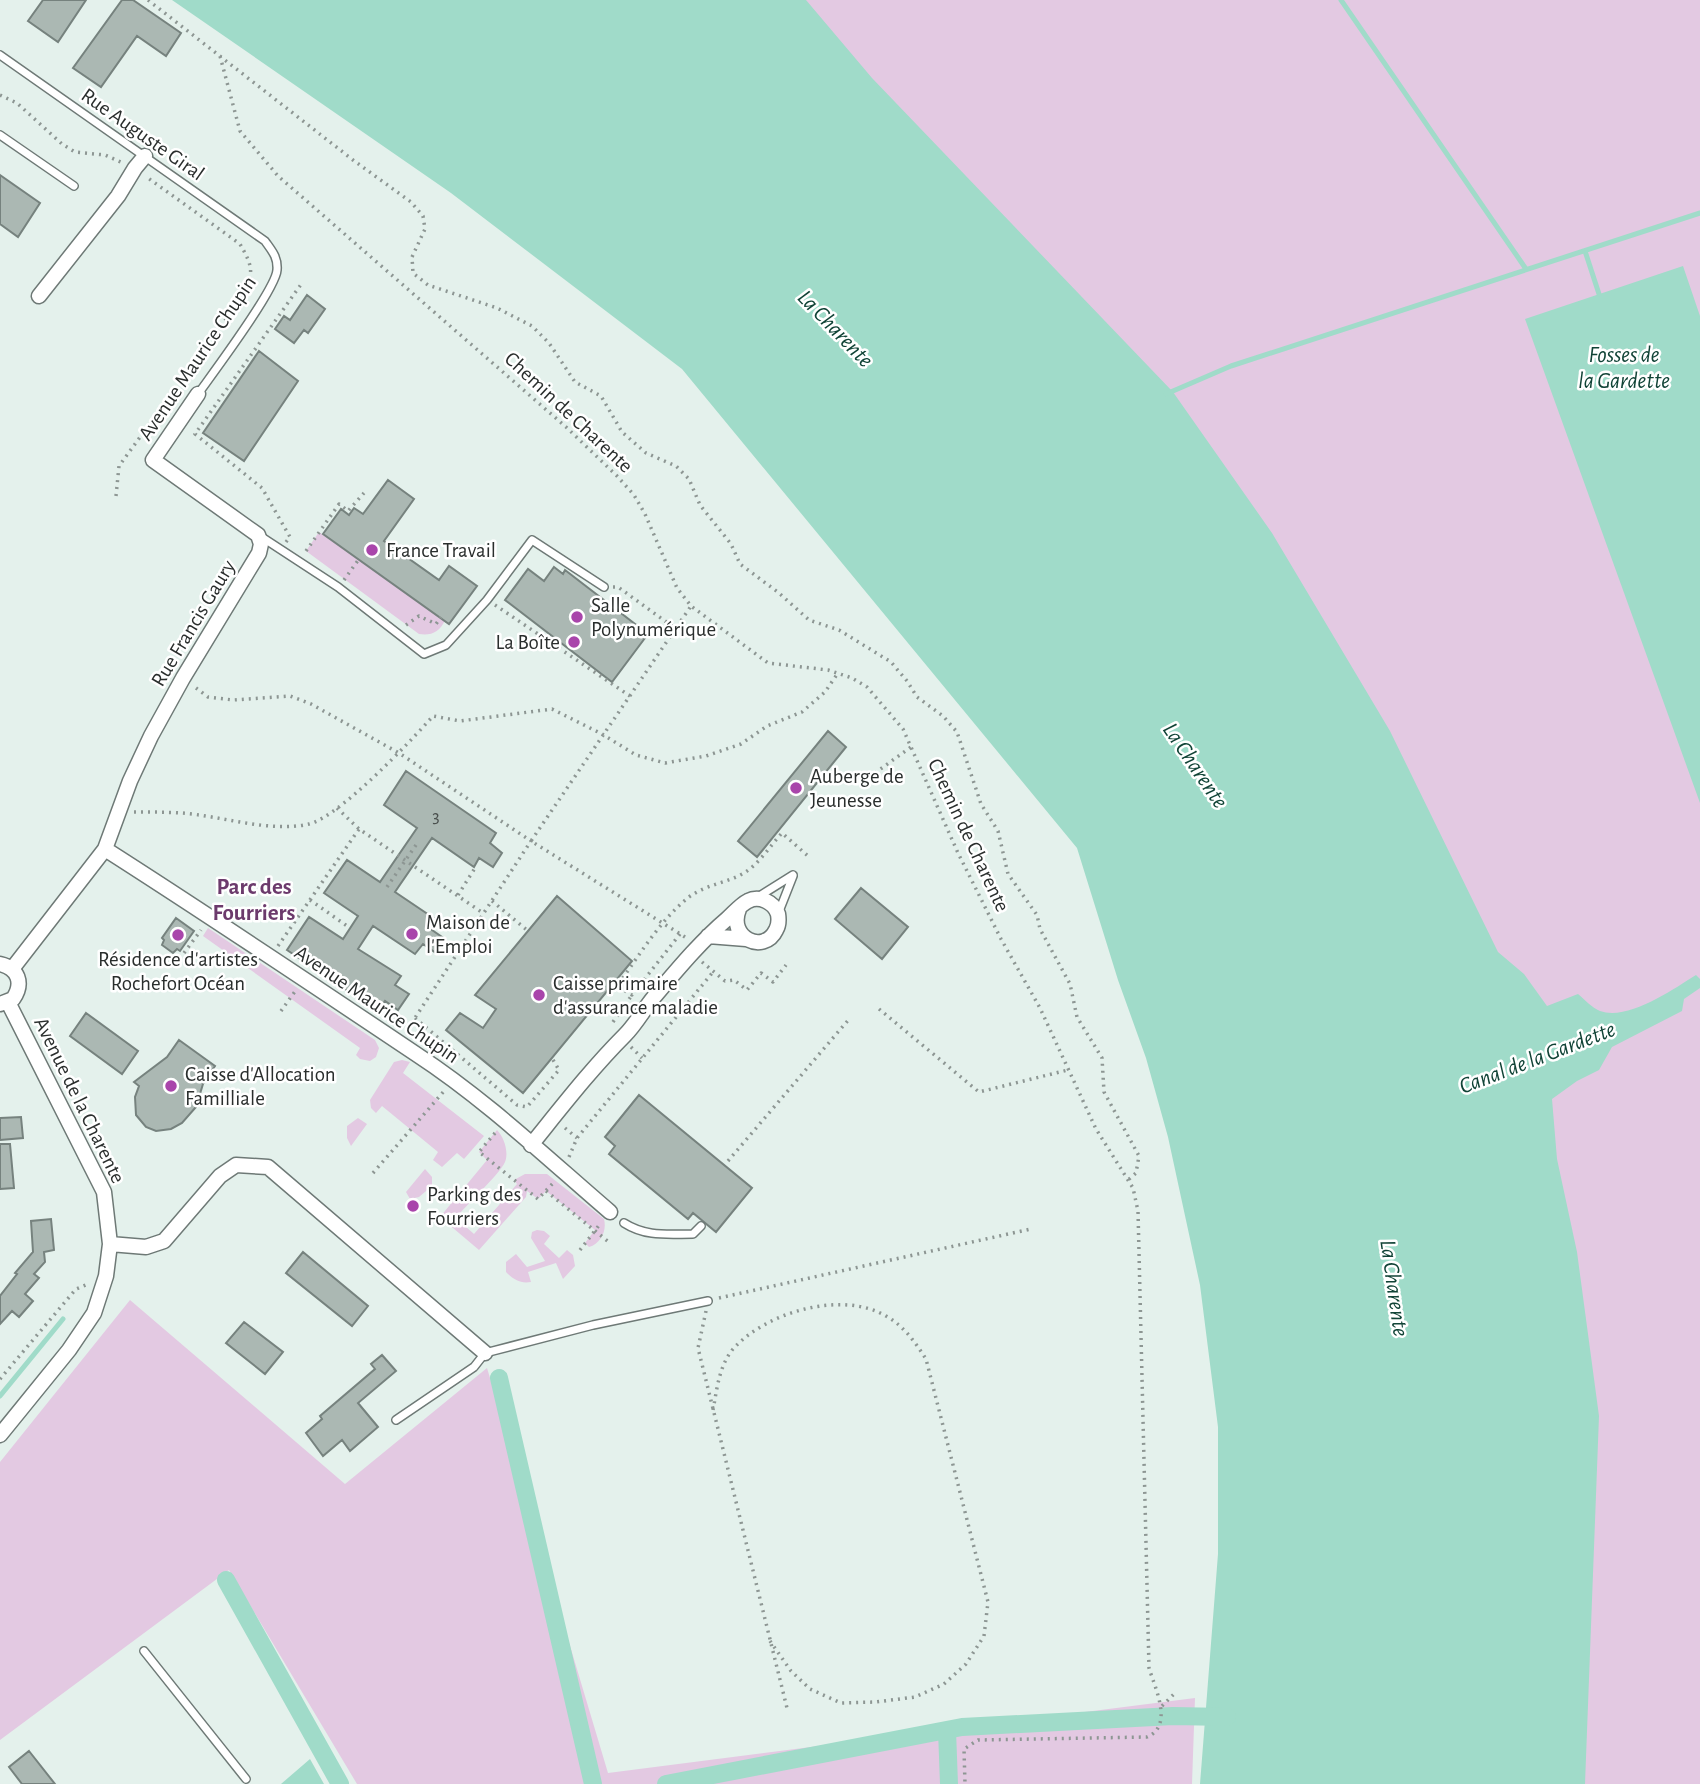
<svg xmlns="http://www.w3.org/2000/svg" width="1700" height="1784" font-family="'Alegreya Sans',sans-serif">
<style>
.green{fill:#e3c9e2}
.water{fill:#a0dbc9}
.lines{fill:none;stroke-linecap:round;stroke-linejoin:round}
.stream{stroke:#a0dbc9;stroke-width:5}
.canal{stroke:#a0dbc9;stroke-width:18}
.building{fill:#abb8b3;stroke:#76827e;stroke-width:2}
.lane-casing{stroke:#6e7976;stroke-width:10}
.street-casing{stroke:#6e7976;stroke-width:17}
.path{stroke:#8d9693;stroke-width:3.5;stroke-dasharray:2 5;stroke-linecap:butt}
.lane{stroke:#fff;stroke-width:7}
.street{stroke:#fff;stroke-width:14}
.poi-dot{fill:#a945ab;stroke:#fff;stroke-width:2.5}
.labels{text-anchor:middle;stroke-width:5;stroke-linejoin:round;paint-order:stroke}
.number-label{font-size:18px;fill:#4a504e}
.street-label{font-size:21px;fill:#2a2e2d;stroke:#fff}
.poi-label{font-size:21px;fill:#2a2e2d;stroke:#fff;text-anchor:start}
.water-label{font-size:23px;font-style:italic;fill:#104336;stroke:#fff}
.neighbourhood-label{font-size:23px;font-weight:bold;fill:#6c3a6c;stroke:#fff}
</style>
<rect width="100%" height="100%" fill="#e4f1ec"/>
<!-- green -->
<path class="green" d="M734,0h966v1784h-158z
M319,532l126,88c-5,12 -14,16 -26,14l-113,-83z
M208,928l167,112 4,8 -3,9 -6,4 -10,-2 -4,-4 4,-7 -157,-112z
M402,1060l8,2 -7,11 81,63 -20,23 -7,-6 -15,14 -9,-7 5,-8 -56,-46 -6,7 -5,-5 -1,-8 24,-38z
M358,1118l9,6 -16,22 -4,-8v-12z
M497,1130c7,7 12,22 8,32 -5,12 -39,43 -49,56l18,16 43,-50 -3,-4 11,-6h22l57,45c3,12 -3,24 -15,28l-4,-4 10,-13 -49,-39 -8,8 -11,-8 -1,6 -47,53 -39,-33 47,-57 -8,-8z
M425,1169l7,8v9l-13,11 -9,2 -4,-7z
M537,1230l7,1 6,5 -6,8 15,14 8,-8 6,5 2,11 -12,13 -7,-16 -28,9 3,10c-11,2 -18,-3 -25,-10v-10l10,-8 11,13 18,-6 -14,-23 1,-6z
M130,1300l215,184 142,-116 121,405 587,-75 -3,86h-835l-128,-214 -229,170v-278z"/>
<!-- water -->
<path class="water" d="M172,0h634l66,78 301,314 99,141 118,198 108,221 26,22 23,32 31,-12c6,5 14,14 22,17 28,10 72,-21 96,-36l4,4v9l-16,11 -2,12 -70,36 -13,23 -22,11 -25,18 5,60 20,93 22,164 -14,368h-385l18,-230v-127l-18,-142 -32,-148 -22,-79 -28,-78 -41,-132 -395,-479 -231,-176z
M1683,266l17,50v487l-175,-484z
M310,1759l14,25h-43z"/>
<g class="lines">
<!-- stream -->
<path class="stream" d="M1341,0l185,269
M1585,251l14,43
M1166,394l65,-28 469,-153
M0,1396l63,-77"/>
<!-- canal -->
<path class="canal" d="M499,1378l94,406
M226,1580l114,204
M947,1730l2,54
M666,1784l296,-57 211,-11 54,1"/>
</g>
<!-- building -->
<path class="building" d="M43,0h43l-28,42 -30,-21z
M122,0h11l48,33 -15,23 -29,-20 -36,51 -28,-19z
M0,175l40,28 -22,34 -18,-13z
M307,295l18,14 -17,24 -4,-3 -10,13 -19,-14 9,-13 6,4z
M259,351l39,30 -54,80 -41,-28z
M388,480l26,19 -30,42 55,39 10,-14 28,20 -28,38 -126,-90 18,-25 8,6 5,-7 9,6z
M554,567l9,7 2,-4 83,64 -36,48 -107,-82 23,-31 16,12z
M828,731l18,16 -89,110 -19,-16z
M406,771l90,62 -6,10 12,10 -9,14 -14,-9 -5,9 -42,-29 -37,54 43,29 -6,9 13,9 -9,14 -13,-9 -8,10 -42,-28 -15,23 43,27 -6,9 14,9 -11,16 -13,-9 -7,10 -91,-61 22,-33 34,22 15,-23 -34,-23 23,-33 33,22 37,-54 -33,-23z
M861,888l47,39 -26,32 -47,-40z
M557,896l75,65 -109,132 -77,-63 14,-17 23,15 13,-19 -21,-14z
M176,918l18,13 -14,20 -3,-2 -4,4 -11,-8 2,-5 -2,-2z
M86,1013l52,38 -16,23 -52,-38z
M179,1040l36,26 -12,18 -7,23 -14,16 -11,6 -15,2 -10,-4 -10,-12 -1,-18 4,-11 -5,-4 33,-25z
M639,1095l113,93 -36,44 -23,-19 -5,6 -79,-65 6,-8 -10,-9z
M21,1117l2,21 -23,2v-22z
M0,1144h10l4,44 -14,1z
M51,1219l3,31 -10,2 1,10 -11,12 5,4 -14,16 8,7 -14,16 -7,-6 -12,13v-28l17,-22 -2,-1 18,-21 -2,-31z
M303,1252l65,54 -16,20 -66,-53z
M244,1322l39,30 -18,22 -39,-31z
M382,1355l14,16 -38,32 20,24 -28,24 -8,-11 -19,16 -17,-23 16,-14 -2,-3 55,-47 -4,-5z
M29,1751l26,33h-33l-13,-17z"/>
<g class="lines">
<defs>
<path id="lane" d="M0,55l265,186c7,10 13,16 12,29 -1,19 -64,103 -79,124
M0,135l74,51
M260,536l78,51 86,67 22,-9 41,-45 45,-60 72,47
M758,897l35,-22
M778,914l15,-38
M624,1223c22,14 43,11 69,11l8,-8
M396,1420l78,-53 11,-14 108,-28 115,-24
M144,1651l102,128"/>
<path id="street" d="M39,296l79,-100 17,-28 10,-12
M105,849c105,67 208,136 311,205 69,45 131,104 194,158
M708,936l38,3
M0,964c18,4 24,19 13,35l-13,5
M12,969l93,-120 25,-68 21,-45 32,-58 76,-125 2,-9 -3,-9 -105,-75 45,-66
M531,1145c30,-37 60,-76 94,-110 11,-11 19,-26 29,-38 23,-27 46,-55 73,-78 7,-6 13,-14 21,-18 11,-6 26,1 30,13 1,6 1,11 -2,16 -12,25 -49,8 -37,-21
M110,1244l36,3 18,-6 56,-65 16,-11 32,2 217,186
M0,1435l69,-85 25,-37 12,-37 4,-32 -6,-52 -96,-190"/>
</defs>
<!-- lane casing -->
<use href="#lane" class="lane-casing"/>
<!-- street casing -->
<use href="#street" class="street-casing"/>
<!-- path -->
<path class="path" d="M148,0l205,160 58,42 12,14 2,13 -13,28 1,16 15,12 69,23 35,18 17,17 26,39 26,14 21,36 24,21 30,13 13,13 11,26 31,39 9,20 39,29 30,27 30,10 52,32 16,19 10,16 26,19 14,16 24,72 17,27 10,43 29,41 3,14 30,55 7,33 25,41 2,34 35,64 -3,17 -8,7
M220,56l20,75 38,45 288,251 51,49 17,19 11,19 32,74 14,18 77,57 60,7 24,8 15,9 36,42 55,124 43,86 39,69 56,121 37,59 5,23 11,457c6,20 25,58 -2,69l-169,3 -14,9 1,35
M0,95l17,8 45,41 13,8 30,3 18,8
M116,496l3,-30 126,-173c9,-22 7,-28 -5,-49l-92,-66
M286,542l4,-5 -28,-49 -67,-54 107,-151
M306,551l33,-47 9,7 16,-18
M344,580l15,-21
M613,587h5l58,42
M495,605l135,91
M406,625l13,-9 17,8 5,-7
M196,688l12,9 25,3 57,-4 21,8 88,49 132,88 -124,189
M875,773l36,-26
M337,808l22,21 124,84
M134,812c16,0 32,0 48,1 40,3 88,20 127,11 30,-7 102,-83 124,-108l27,5 92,-12 50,25 34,21 29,8 41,-7 35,-12 26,-18 35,-14 23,-20 13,-19
M387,887l29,-42
M458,895l17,-27
M310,900l40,28
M492,901l36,30
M680,934l-48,61 -15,-9c22,-30 43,-66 72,-89 18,-13 38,-14 55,-24 15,-9 26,-27 38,-40l26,23
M685,937l-154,-96 160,-235
M278,946l81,-117
M184,953l17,-23
M702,962l23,19 9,-1 13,10 14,-17 12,9 13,-17
M879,1009l100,83 89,-22
M281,1011l15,-21
M415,1018l102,87 10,2 32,-37 -7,-12
M613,1022l19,-27
M631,1047l11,11
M565,1128l12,10
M495,1133l-16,19 59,47 17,-18
M569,1157l8,-19 136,-166
M728,1161l122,-143
M373,1173l72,-83
M546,1191l64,52
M580,1250l20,-26
M719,1298l312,-69
M706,1311l-8,37 89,360
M0,1379l76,-90 12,-5
M713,1410c4,-21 6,-44 20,-61 33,-37 109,-59 153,-33 18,10 29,26 40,43l62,243 -4,34 -18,28 -22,20 -29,13 -39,5 -35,1 -31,-14 -19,-18 -21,-30
M1162,1706l12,-12"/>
<!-- lane -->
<use href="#lane" class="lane"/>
<!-- street -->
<use href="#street" class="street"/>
</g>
<!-- markers -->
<g class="poi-dot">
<circle cx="372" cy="550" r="7"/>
<circle cx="577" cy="617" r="7"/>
<circle cx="574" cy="642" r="7"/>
<circle cx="796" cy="788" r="7"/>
<circle cx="412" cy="934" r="7"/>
<circle cx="178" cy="935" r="7"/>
<circle cx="539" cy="995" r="7"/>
<circle cx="171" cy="1086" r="7"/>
<circle cx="413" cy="1206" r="7"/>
</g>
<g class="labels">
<!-- number labels -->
<g class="number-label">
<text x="436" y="822">3</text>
</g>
<!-- street labels -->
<g class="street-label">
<text transform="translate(143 134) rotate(35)" y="7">Rue Auguste Giral</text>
<text transform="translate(197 358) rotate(-56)" y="7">Avenue Maurice Chupin</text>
<text transform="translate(569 412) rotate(43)" y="7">Chemin de Charente</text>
<text transform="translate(193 623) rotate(-59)" y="7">Rue Francis Gaury</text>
<text transform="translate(969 835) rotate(65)" y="7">Chemin de Charente</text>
<text transform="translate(377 1004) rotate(34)" y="7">Avenue Maurice Chupin</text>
<text transform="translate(80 1100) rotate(64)" y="7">Avenue de la Charente</text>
</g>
<!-- poi labels -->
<g class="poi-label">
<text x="386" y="557">France Travail</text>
<text x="591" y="612">Salle<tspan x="591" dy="24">Polynumérique</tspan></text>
<text x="560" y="649" text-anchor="end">La Boîte</text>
<text x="810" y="783">Auberge de<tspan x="810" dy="24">Jeunesse</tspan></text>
<text x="426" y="929">Maison de<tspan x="426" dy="24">l'Emploi</tspan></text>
<text x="178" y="966" text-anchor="middle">Résidence d'artistes<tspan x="178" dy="24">Rochefort Océan</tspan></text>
<text x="553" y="990">Caisse primaire<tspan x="553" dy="24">d'assurance maladie</tspan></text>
<text x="185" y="1081">Caisse d'Allocation<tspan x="185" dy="24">Familliale</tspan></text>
<text x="427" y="1201">Parking des<tspan x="427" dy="24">Fourriers</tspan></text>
</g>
<!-- water labels -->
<g class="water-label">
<text transform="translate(836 328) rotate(46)" y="8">La Charente</text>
<text x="1624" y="362">Fosses de<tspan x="1624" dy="26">la Gardette</tspan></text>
<text transform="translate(1196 765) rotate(56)" y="8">La Charente</text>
<text transform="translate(1537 1057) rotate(-21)" y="8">Canal de la Gardette</text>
<text transform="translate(1395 1288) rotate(82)" y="8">La Charente</text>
</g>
<!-- neighbourhood labels -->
<g class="neighbourhood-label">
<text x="254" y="894">Parc des<tspan x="254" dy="26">Fourriers</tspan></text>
</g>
</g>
</svg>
